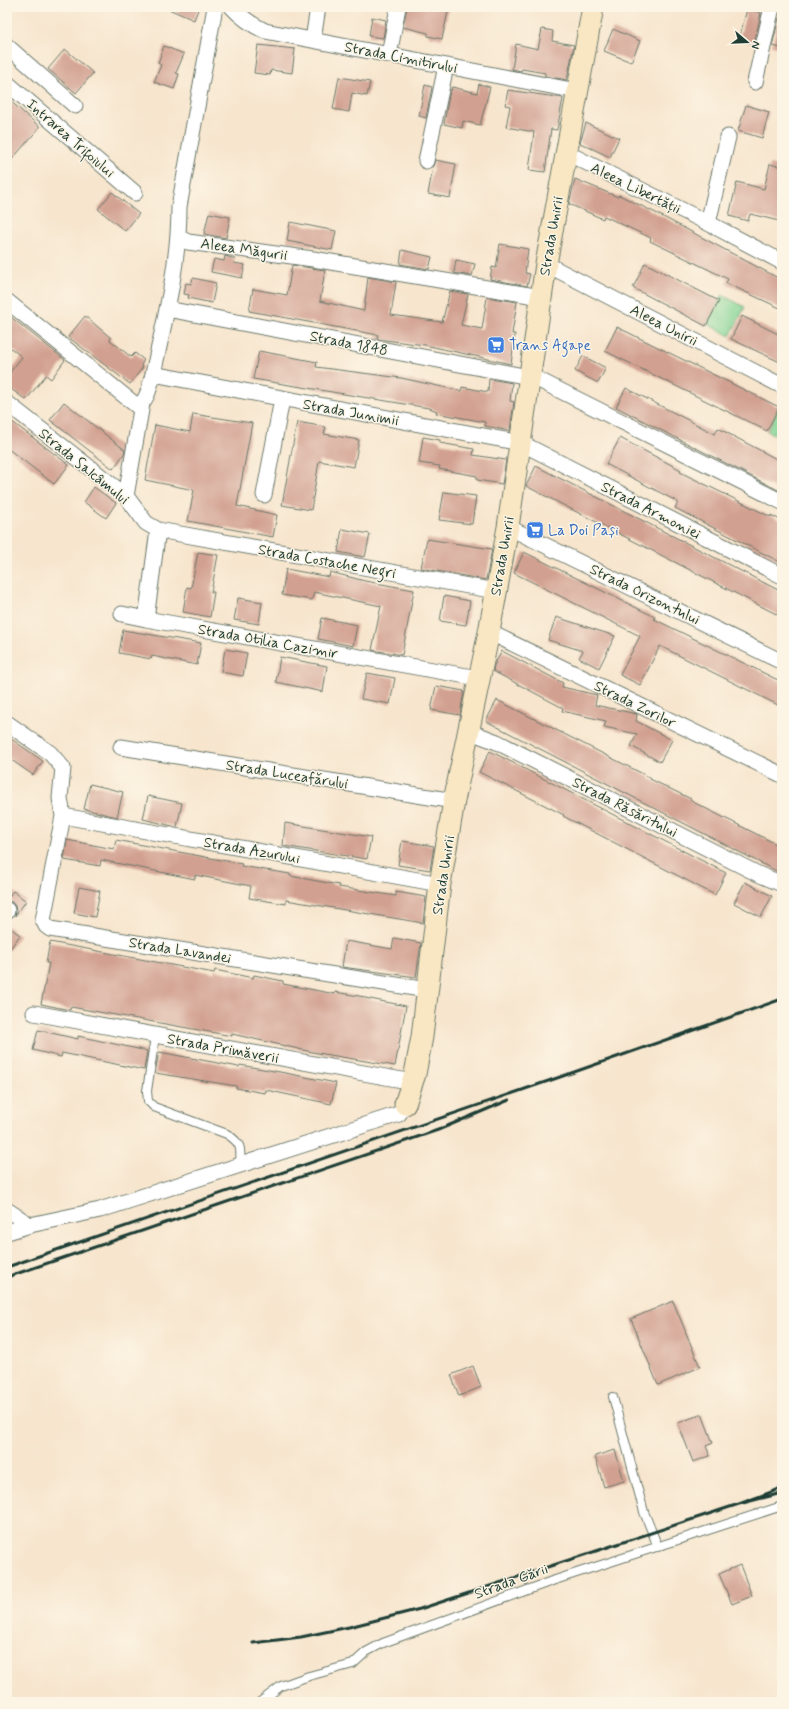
<svg xmlns="http://www.w3.org/2000/svg" width="789" height="1709" font-family="Mynerve,sans-serif">
<style>
.green{fill:#83d494;stroke:#518864}
.building{fill:#d2a091}
.lines{fill:none;stroke-linecap:round;stroke-linejoin:round}
.lane-casing{stroke:#6b786a;stroke-width:10}
.street-casing{stroke:#6b786a;stroke-width:17}
.secondary-casing{stroke:#6b786a;stroke-width:23}
.lane{stroke:#fff;stroke-width:8}
.street{stroke:#fff;stroke-width:15}
.secondary{stroke:#f9e7c3;stroke-width:21}
.rail{stroke:#1f3d34;stroke-width:3}
.labels{text-anchor:middle;stroke-width:3;stroke-linejoin:round;paint-order:stroke}
.street-label{font-size:15px;fill:#1f3d34;stroke:#fcf5e5}
.shop-label{font-size:15px;fill:#366cbe;stroke:#fcf5e5;text-anchor:start}
</style>
<rect width="100%" height="100%" fill="#fcf5e5"/>
<filter id="ink" filterUnits="userSpaceOnUse"><feTurbulence type="fractalNoise" baseFrequency=".025" numOctaves="2"/><feDisplacementMap in="SourceGraphic" scale="8" xChannelSelector="R" yChannelSelector="G"/><feConvolveMatrix kernelMatrix="1 2 1 2 8 2 1 2 1" color-interpolation-filters="sRGB"/></filter>
<filter id="wash" filterUnits="userSpaceOnUse"><feTurbulence type="fractalNoise" baseFrequency=".012" numOctaves="4" result="noise"/><feDisplacementMap in="SourceGraphic" scale="16" xChannelSelector="R" yChannelSelector="G"/><feGaussianBlur stdDeviation="0.9" result="paint"/><feColorMatrix in="noise" values="0 0 0 0 0 0 0 0 0 0 0 0 0 0 0 0 0 1.4 0 .05"/><feComposite in="paint" operator="in"/></filter>
<g filter="url(#wash)">
<rect width="100%" height="100%" fill="#f7e5cd"/>
<!-- green -->
<path class="green" d="M722,295l23,12 -15,29 -23,-12z
M779,407l3,2v29l-15,-7z"/>
<g id="blocks">
<!-- building -->
<path class="building" d="M164,7h35l-5,13z
M407,7h42l-7,32 -14,-3v-3l-25,-6z
M747,9l14,4 -7,31 -15,-5z
M372,17l14,3 -3,18 -14,-2z
M779,18l3,1v29l-10,-2z
M542,29l11,2 -1,10 22,4 -7,35 -22,-4v-3l-23,-4 -1,2 -9,-2 4,-25 22,5z
M613,29l27,12 -9,21 -27,-11z
M258,45l37,4 -3,24 -21,-3 -1,5 -16,-2z
M164,46l20,8 -8,19 3,1 -5,15 -20,-7 7,-17 -3,-2z
M65,49l28,24 -17,20 -28,-24z
M339,77l31,5 -3,14 -15,-3 -3,19 -16,-3z
M479,84l11,3 -10,38 -17,-4 -1,7 -18,-4 6,-34 1,1 1,-4 25,6z
M425,85l7,2 -6,31 -7,-2z
M508,90l55,8 -6,32 -6,-1 -6,43 -16,-2 5,-38 -28,-5 4,-21 -5,-1z
M7,98l33,29 -33,38z
M746,105l23,7 -7,26 -24,-7z
M586,123l33,15 -9,19 -30,-14z
M435,160l21,4 -6,34 -22,-4 5,-27z
M770,164l12,3v42l-3,12 -29,-7 -2,7 -19,-5 8,-34 27,7z
M575,179l43,18 1,-2 35,17 128,68v29l-56,-26 2,-4 -78,-38 1,-3 -47,-22 -1,3 -34,-15z
M112,192l27,22 -14,17 -27,-22z
M209,213l21,4 -4,21 -22,-4z
M290,222l46,9 -4,19 -45,-9z
M500,244l28,5 -3,24 5,1 -3,12 -37,-7 2,-12 4,1z
M402,250l30,7 -3,12 -29,-5z
M225,256l10,3 -1,4 11,2 -3,13 -31,-6 3,-13 10,2z
M456,260l19,4 -3,12 -18,-3z
M645,263l74,38 -13,25 -73,-38z
M292,265l33,5 -5,31 44,10 4,-34 28,5 -5,33 51,7 8,-31 18,3 -7,31 21,4 5,-32 30,5 -5,32h3l-4,30 -86,-19 -48,-6 1,-4 -129,-24 4,-22 34,6z
M193,278l23,5 -4,20 -24,-5 1,-3 -5,-1 2,-11 5,1z
M7,314l58,46 -14,19 -5,-4 -20,25 -19,-14v-10l15,-19 -15,-12z
M85,316l26,22 -1,2 21,17 4,-4 9,7 -3,5 2,2 -13,17 -62,-47z
M742,316l40,20v27l-51,-24z
M617,327l162,80 -12,24 -162,-80z
M259,351l58,11 -1,5 85,11 60,13 1,-4 26,5 1,-13 23,4 -2,18 4,1 -4,29 -25,-5v-4l-49,-9 1,-2 -8,-3 -176,-29z
M583,356l23,12 -8,15 -23,-12z
M626,388l89,46 3,-6 64,34v30l-166,-85z
M64,402l61,48 -1,4 -11,15 -63,-49z
M193,414l59,9 -15,83 40,9 -4,22 -85,-16 6,-31 -49,-10 10,-55 35,7z
M11,421l58,44 -15,19 -47,-36v-21z
M297,422l29,5 -2,7 35,6 -5,27 -35,-6 -8,49 -29,-5z
M423,437l17,3v3l34,6 -1,6 33,5 -4,24 -25,-4v-4l-38,-7 1,-3 -21,-3z
M620,438l61,32 -1,2 91,45v-2l11,6v42l-107,-55 3,-6 -72,-38z
M536,466l246,126v25l-256,-131z
M94,487l22,16 -10,15 -22,-16z
M444,492l32,4 -4,28 -33,-4z
M342,529l28,5 -5,23 -27,-5z
M427,539l65,10 -6,31 -65,-12z
M198,552l20,3 -7,37h3l-4,25 -27,-5 4,-25 4,1z
M524,552l131,65 -1,2 128,63v25l-122,-61 -20,39 -20,-10 20,-39 -126,-63z
M286,569l43,8 1,-5 35,9 49,9 -12,65 -30,-5 9,-44 -67,-14 -2,8 -30,-5z
M444,596l26,5 -4,24 -26,-4z
M238,598l24,4 -3,22 -25,-4z
M556,617l59,19 -16,32 -20,-10 4,-7 -35,-11z
M322,618l35,7 -4,21 -35,-7z
M123,630l78,13 -4,22 -45,-9 -1,3 -32,-6z
M225,649l22,4 -4,23 -22,-4z
M502,651l61,32 -1,4 35,8 -2,10 42,9 -1,7 36,19 -12,22 -29,-16 6,-12 -33,-7 2,-6 -44,-10 1,-3 -70,-37 1,-6z
M280,657l47,9 -4,26 -47,-10z
M367,673l28,5 -5,26 -29,-5z
M436,686l28,5 -4,24 -29,-5z
M497,700l154,78 -1,1 41,20v2l91,46v27l-296,-153z
M7,736l36,25 -10,14 -26,-18z
M490,751l236,122 -11,22 -152,-79 1,-1 -85,-43z
M90,784l33,8 -6,25 -33,-8z
M148,796l34,7 -5,24 -34,-8z
M285,823l86,14 -4,22 -84,-13z
M67,840l47,9 2,-9 126,24 -1,2 49,8v2l49,9v2l57,9v-4l30,5 -3,26 -137,-23v4l-37,-6 2,-12 -56,-11v4l-94,-19 -1,6 -36,-6z
M402,841l32,5 -4,24 -32,-5z
M745,882l27,14 -11,21 -27,-14z
M79,887l21,4 -5,26 -21,-4z
M13,891l13,10 -11,15 1,-5 -1,-5 -3,-4 -5,-1v-2z
M7,926l13,9 -13,18z
M394,938l27,5 -5,34 -74,-10 4,-26 46,8z
M50,942l164,31 1,-3 38,8 1,-3 29,6v3l52,10v-2l30,5v1l41,8 -11,60 -83,-14 -80,-18v2l-161,-29 -1,3 -29,-6 8,-41h-3z
M38,1030l40,9v-3l69,15 -3,19 -82,-17 -1,4 -28,-7z
M159,1052l80,15 1,-2 40,7 56,11 -5,21 -65,-14 -1,3 -29,-5v-2l-81,-13z
M673,1301l27,66 -42,18 -27,-66z
M473,1366l8,21 -22,9 -8,-21z
M702,1414l11,29 -7,3 4,10 -17,6 -15,-39z
M615,1450l9,31 -20,6 -9,-31z
M740,1565l12,31 -20,8 -13,-30z"/>
</g>
</g>
<g filter="url(#ink)">
<use href="#blocks" fill-opacity="0" stroke="#6b786a" stroke-width="1"/>
<g class="lines">
<defs>
<path id="lane" d="M155,1036l-8,55 1,10 6,6 73,27c15,10 14,14 13,31
M613,1397l31,115 14,35
M260,1702l21,-16 28,-10 44,-12 13,-12 17,-9 169,-62 230,-75"/>
<path id="street" d="M232,7c10,11 20,18 33,24l312,60
M313,40l5,-33
M7,46l68,60
M389,55l9,-48
M755,82l17,-75
M7,83l128,110
M565,152l143,71 74,39
M426,161l20,-95
M708,223l20,-86
M178,237l10,5 125,17 228,38
M546,264l236,122
M7,301l130,105c11,-5 13,-21 16,-32l368,69 261,133
M167,309l357,67 5,3 6,-1 247,124
M153,374c12,-55 26,-110 26,-167l36,-200
M7,403l119,93 20,27 12,7 338,61
M264,495l18,-96
M126,496l16,-92
M508,527l274,135
M158,530l-12,89 332,59
M122,614l24,5
M489,632l293,143
M7,723l43,30 13,15 -3,30 3,18 -20,104 3,6 4,3 377,61
M468,731l29,11 261,132 24,10
M121,747l333,54
M63,816l377,68
M7,910v1
M34,1013l379,69
M7,1210l23,15
M7,1232l23,-7 70,-15 299,-96 6,-10"/>
<path id="secondary" d="M405,1104l10,-30 7,-37 18,-153 14,-83 35,-169 19,-105 38,-263 47,-257"/>
</defs>
<!-- lane casing -->
<use href="#lane" class="lane-casing"/>
<!-- street casing -->
<use href="#street" class="street-casing"/>
<!-- secondary casing -->
<use href="#secondary" class="secondary-casing"/>
<!-- lane -->
<use href="#lane" class="lane"/>
<!-- street -->
<use href="#street" class="street"/>
<!-- secondary -->
<use href="#secondary" class="secondary"/>
<!-- rail -->
<path class="rail" d="M7,1267l553,-190 222,-78
M7,1277l431,-147 71,-30
M782,1488l-43,16 43,-11
M253,1643l48,-6 48,-10 71,-18 319,-105"/>
</g>
</g>
<!-- icons -->
<defs>
<symbol id="supermarket-square" viewBox="-11 -11 22 22"><rect x="-9" y="-9" width="18" height="18" rx="4" fill="#3f7fe0" stroke="#fcf5e5"/><path d="M-6-5.5h2.5l.6 2H6L4.5 2H-2.5L-4.4-4H-6ZM-1.5 3.2a1.3 1.3 0 1 0 .1 0ZM3 3.2a1.3 1.3 0 1 0 .1 0Z" fill="#fff"/></symbol>
</defs>
<g fill-rule="evenodd">
<use href="#supermarket-square" x="486" y="335" width="20" height="20"/>
<use href="#supermarket-square" x="525" y="520" width="20" height="20"/>
</g>
<g class="labels">
<!-- street labels -->
<g class="street-label">
<text transform="translate(401 57) rotate(11)" y="5">Strada Cimitirului</text>
<text transform="translate(71 138) rotate(41)" y="5">Intrarea Trifoiului</text>
<text transform="translate(636 188) rotate(26)" y="5">Aleea Libertății</text>
<text transform="translate(551 236) rotate(-80)" y="5">Strada Unirii</text>
<text transform="translate(244 249) rotate(8)" y="5">Aleea Măgurii</text>
<text transform="translate(664 325) rotate(27)" y="5">Aleea Unirii</text>
<text transform="translate(349 343) rotate(11)" y="5">Strada 1848</text>
<text transform="translate(351 412) rotate(10)" y="5">Strada Junimii</text>
<text transform="translate(84 466) rotate(39)" y="5">Strada Salcâmului</text>
<text transform="translate(651 510) rotate(27)" y="5">Strada Armoniei</text>
<text transform="translate(502 556) rotate(-80)" y="5">Strada Unirii</text>
<text transform="translate(327 561) rotate(10)" y="5">Strada Costache Negri</text>
<text transform="translate(645 594) rotate(26)" y="5">Strada Orizontului</text>
<text transform="translate(268 641) rotate(10)" y="5">Strada Otilia Cazimir</text>
<text transform="translate(635 704) rotate(26)" y="5">Strada Zorilor</text>
<text transform="translate(287 774) rotate(9)" y="5">Strada Luceafǎrului</text>
<text transform="translate(625 807) rotate(27)" y="5">Strada Răsăritului</text>
<text transform="translate(252 850) rotate(10)" y="5">Strada Azurului</text>
<text transform="translate(443 875) rotate(-81)" y="5">Strada Unirii</text>
<text transform="translate(180 950) rotate(9)" y="5">Strada Lavandei</text>
<text transform="translate(223 1048) rotate(10)" y="5">Strada Primăverii</text>
<text transform="translate(511 1581) rotate(-20)" y="5">Strada Gării</text>
</g>
<!-- shop labels -->
<g class="shop-label">
<text x="509" y="350">Trans Agape</text>
<text x="548" y="535">La Doi Pași</text>
</g>
</g>
<!-- margin -->
<rect width="789" height="1709" fill="none" stroke="#fcf5e5" stroke-width="24"/>
<!-- north arrow -->
<g transform="translate(747 42) rotate(109)" stroke="#fcf5e5" stroke-width="3" paint-order="stroke">
<path d="M0-3L7 15L0 10L-7 15Z" fill="#1f3d34"/>
<text y="-6" font-size="11" font-weight="bold" text-anchor="middle" fill="#1f3d34">N</text>
</g>
</svg>
